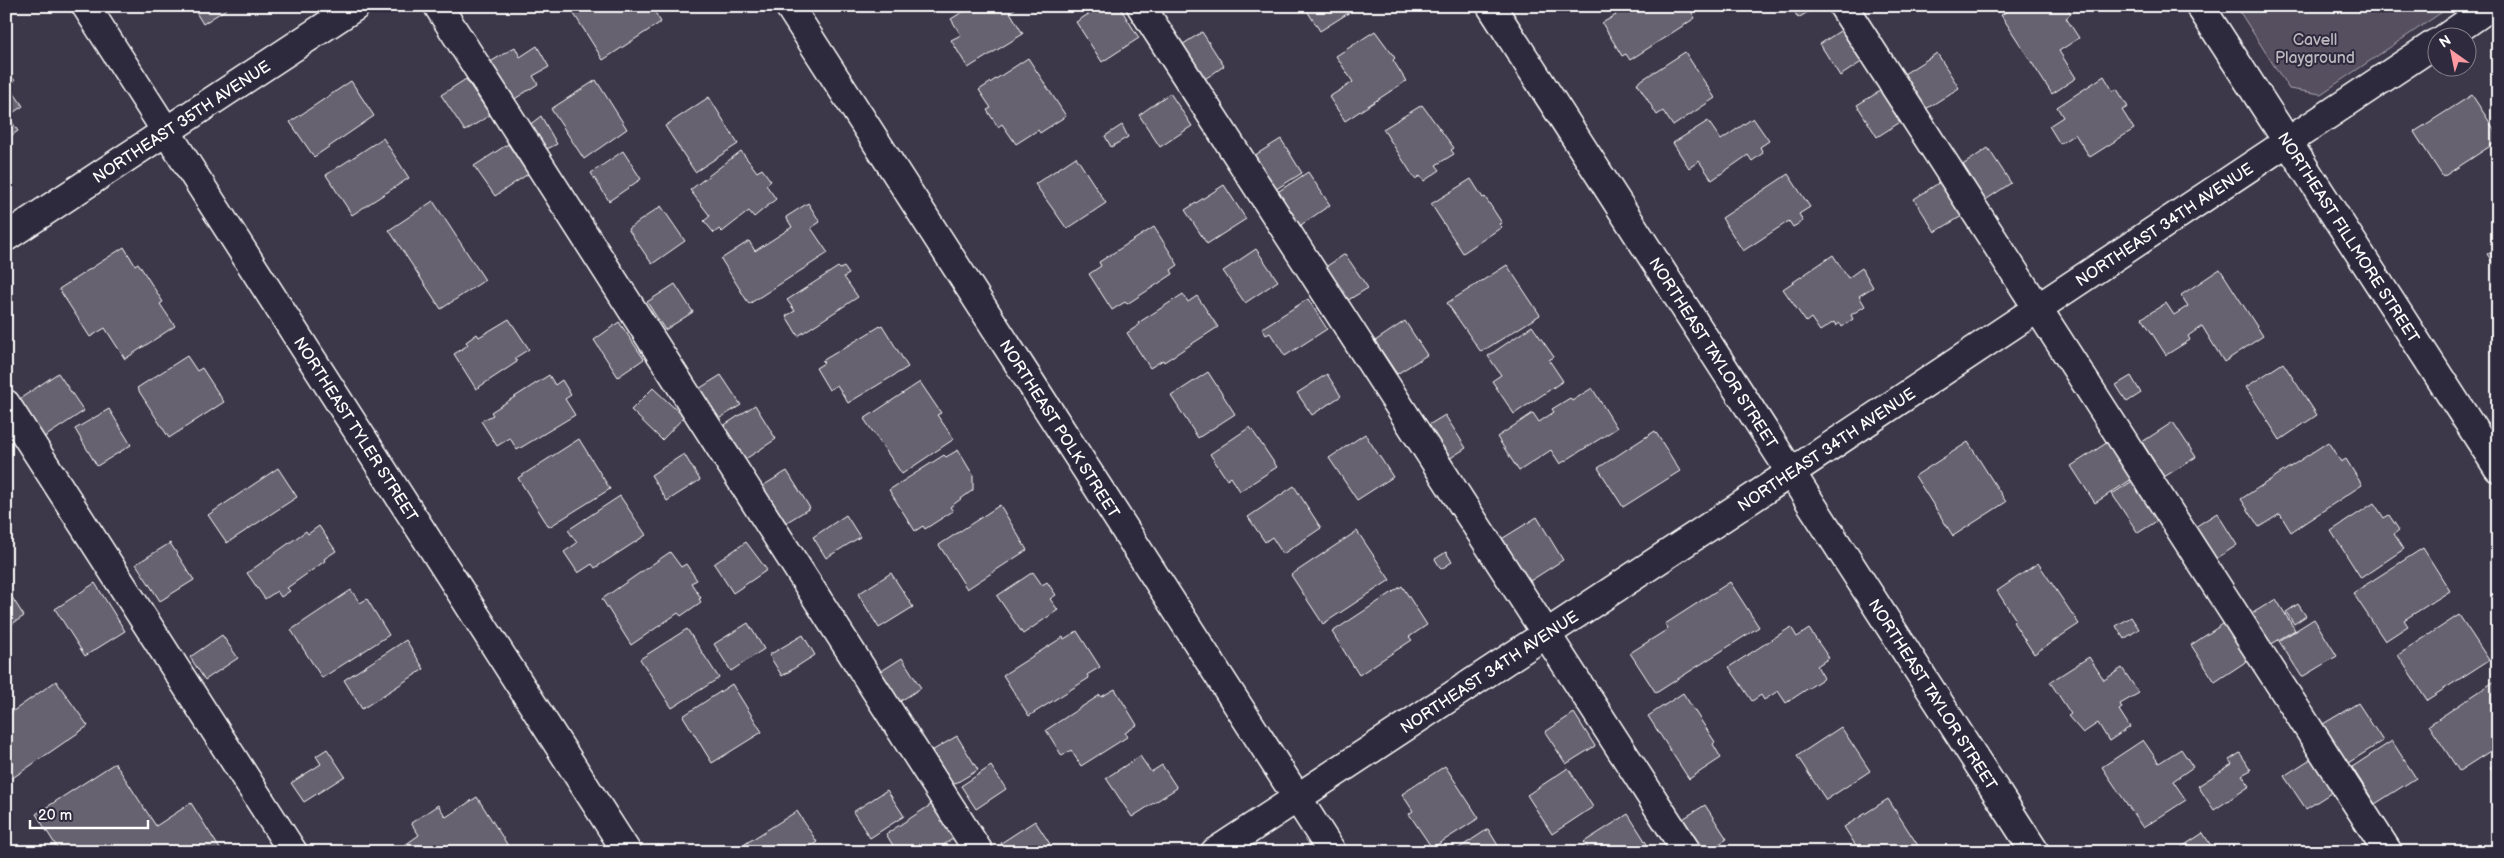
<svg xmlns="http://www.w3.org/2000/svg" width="2504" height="858" font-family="'Balsamiq Sans',sans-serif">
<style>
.green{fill:#555060;stroke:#aaa8b0}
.building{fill:#666270;stroke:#fff}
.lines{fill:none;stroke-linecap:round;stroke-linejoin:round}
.minor-casing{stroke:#fff;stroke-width:31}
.minor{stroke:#2f2a3d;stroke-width:28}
.labels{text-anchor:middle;stroke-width:4;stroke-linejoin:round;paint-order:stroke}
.park-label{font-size:16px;fill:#bbb9bf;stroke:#2f2a3d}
.street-label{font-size:16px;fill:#fff;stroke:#2f2a3d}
</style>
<rect width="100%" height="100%" fill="#3c3749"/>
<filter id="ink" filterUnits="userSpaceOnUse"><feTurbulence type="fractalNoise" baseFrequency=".02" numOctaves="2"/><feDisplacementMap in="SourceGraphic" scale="10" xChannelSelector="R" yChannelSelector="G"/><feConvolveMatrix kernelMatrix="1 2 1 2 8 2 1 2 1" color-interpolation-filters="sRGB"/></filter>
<g filter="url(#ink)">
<!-- green -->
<path class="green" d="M2236,6h215l-130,88 -32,-5z"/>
<!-- building -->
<path class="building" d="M192,6h39l-28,18z
M586,6h65l10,16 -58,38 -29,-46z
M972,6h47l-9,6 13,22 -55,34 -17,-28 10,-5 -10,-16z
M1101,6h18l20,32 -37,24 -26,-40z
M1304,6h54v1l-38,24z
M1624,6h64l7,12 -65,42 -4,-6 -4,2 -20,-33 14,-8 -2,-3z
M1791,6h27l-20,12z
M2015,6h51l5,8 -5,4 13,20 -20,13 17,27 -24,16 -51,-79z
M1843,29l20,32 -23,15 -20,-32z
M1375,31l20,27 -2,2 13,21 -61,40 -16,-24 24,-15 -17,-26z
M1202,32l22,34 -22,15 -22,-35z
M537,46l12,21 -16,9 5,8 -28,18 -23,-38 28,-17 5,10z
M1685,52l30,46 -42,28 -10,-15 -6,4 -20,-32z
M1937,53l22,35 -33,21 -22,-35z
M1028,58l38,58 -26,17 -2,-3 -22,14 -14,-20 -4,3 -11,-17 4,-2 -12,-18z
M6,68l9,13 -6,5 14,20 -15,10 10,15 -12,8z
M2104,76l9,15 4,-2 11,18 -6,3 12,19 -44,28 -15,-23 -15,10 -11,-18 14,-9 -6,-10z
M466,79l24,36 -25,16 -24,-36z
M596,80l31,49 -43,30 -33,-50z
M351,81l23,35 -60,41 -24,-35z
M1882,90l20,31 -25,16 -20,-32z
M1170,93l22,33 -32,21 -21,-32z
M2472,95l26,40v6l-55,36 -29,-45z
M709,97l29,47 -43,28 -30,-46z
M1422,105l32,43 -3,2 3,4 -18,11 4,5 -16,11 -4,-5 -5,3 -32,-50z
M541,116l16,28 -14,7 -15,-25z
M1753,118l16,23 -9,6 3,6 -11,8 -4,-6 -36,25 -13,-19 -10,7 -16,-25 35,-22 13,19z
M1122,125l6,12 -17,10 -6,-11z
M383,138l26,40 -57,37 -26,-40z
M1281,139l21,34 -29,18 -21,-34z
M508,144l20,30 -33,22 -21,-30z
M1988,148l23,35 -27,18 -23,-35z
M623,151l18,28 -32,22 -18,-28z
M741,151l16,21 5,-3 9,12 -5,4 10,14 -22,18 -5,-6 -27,21 -3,-3 -5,4 -10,-12 6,-5 -20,-26z
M1076,157l30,46 -39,26 -32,-45z
M1308,172l22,33 -32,22 -22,-34z
M1788,174l22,33 -11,7 4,7 -10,6 -4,-6 -46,30 -21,-33z
M1471,179l12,19 2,-1 17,26 -3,1 3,3 -39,26 -32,-49z
M1940,182l22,34 -27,16 -21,-33z
M1224,185l22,34 -39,25 -22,-34z
M433,201l52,79 -44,29 -52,-79z
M808,203l12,19 -9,6 17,25 -79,51 -28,-45 28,-18 6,10 37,-24 -6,-10z
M661,206l24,35 -33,23 -24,-35z
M1154,227l24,38 -7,5 2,4 -46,30 -2,-2 -13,8 -23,-36 12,-8 -2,-4z
M124,247l11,18 3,-2 25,39 -3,2 15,22 -50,33 -20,-31 -15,9 -31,-48z
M2498,247v27l-2,-3 2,-1 -11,-16z
M1256,249l22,32 -33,22 -22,-32z
M1345,254l23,34 -23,14 -21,-34z
M1833,255l15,23 14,-10 11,19 -14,9 6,10 -14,9 2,4 -11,8 -2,-4 -4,3 -2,-4 -14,9 -9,-13 -5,4 -23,-33z
M1507,265l33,50 -59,37 -34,-49z
M838,267l2,2 4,-2 5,7 -5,3 14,20 -60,39 -12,-20 9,-5 -8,-11z
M2220,269l43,67 -39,26 -22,-36 -14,10 2,4 -24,15 -24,-37 24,-15 8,12 14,-9 -7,-11z
M675,284l18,28 -28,18 -18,-28z
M1183,294l5,8 9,-6 21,31 -54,35 -1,-2 -13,8 -23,-35 12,-8 -1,-2z
M1308,299l19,30 -42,27 -15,-23 -4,2 -4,-7z
M509,319l20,30 -14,9 2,4 -41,27 -22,-35 14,-9 -2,-3 11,-8 2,3z
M1405,321l22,34 -30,19 -22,-33z
M619,322l25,37 -26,18 -24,-37z
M882,325l26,42 -60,36 -11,-18 -8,5 -13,-22 8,-5 -2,-2z
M1532,326l22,31 -5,3 14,21 -49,33 -22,-33 9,-6 -13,-19z
M187,356l10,15 5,-3 22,34 -55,36 -32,-50z
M2283,363l34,52 -37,25 -34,-53z
M1208,372l27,42 -37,24 -27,-42z
M58,373l26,38 -41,27 -25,-38z
M1327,374l14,22 -29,19 -15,-22z
M549,375l6,10 7,-5 9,15 -6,4 10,16 -58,35 -7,-12 -13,8 -16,-25 12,-6 -2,-3z
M721,375l20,30 -24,15 -20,-30z
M2131,376l10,17 -14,9 -11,-17z
M920,382l21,31 -4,2 17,24 -52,35 -38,-55z
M653,388l31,29 -22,23 -31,-30z
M1592,388l25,40 -57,36 -9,-14 -32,21 -22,-34 36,-24 6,9 15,-10 -2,-3 18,-11 2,3z
M755,405l21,34 -35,23 -21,-34z
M109,409l22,36 -34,21 -22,-37z
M1445,415l21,33 -17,11 -22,-33z
M2173,422l23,35 -32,20 -22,-35z
M1250,427l27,40 -37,24 -9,-14 -4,3 -17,-26z
M1655,431l25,40 -57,36 -25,-39z
M1365,434l28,43 -36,23 -28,-42z
M579,439l31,50 -61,38 -31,-49z
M1968,442l38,60 -53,34 -38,-60z
M2108,442l24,37 -37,24 -24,-37z
M2328,442l13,20 5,-3 16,26 -71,47 -11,-18 -21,13 -18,-28z
M958,450l15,25v15l-23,17 3,4 -28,18 -2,-3 -8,5 -26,-41 55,-35 2,2z
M684,454l16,26 -33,21 -16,-26z
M278,468l19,29 -70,46 -19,-28z
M787,471l23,37 -28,17 -23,-37z
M2134,480l26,39 -22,14 -26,-39z
M1294,486l27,42 -38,26 -11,-17 -7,5 -17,-25z
M620,496l26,39 -51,33 -3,-4 -14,9 -14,-21 13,-9 -9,-13z
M2374,503l10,15 5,-3 10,15 -5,4 10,15 -43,29 -30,-47z
M1000,505l27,45 -60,39 -28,-44z
M2217,513l20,32 -21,14 -21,-32z
M846,515l14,22 -34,21 -13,-21z
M1537,517l26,43 -36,23 -27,-43z
M319,526l17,25 -12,8 1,2 -38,27 3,3 -9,6 -4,-6 -12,8 -18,-26 59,-42 2,3z
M1357,531l33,49 -67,44 -32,-49z
M746,542l21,28 -34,23 -19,-29z
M170,543l24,37 -34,21 -24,-37z
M2423,548l27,43 -46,29 4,6 -23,15 -32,-48z
M670,552l11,15 5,-3 11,16 -6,3 10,15 -2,1 2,3 -20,14 -3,-3 -47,32 -29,-46z
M1446,552l6,10 -11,7 -6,-10z
M2038,563l41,61 -45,30 -21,-32 3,-2 -19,-29z
M1033,572l9,13 5,-3 9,13 -6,4 8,11 -35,24 -26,-38z
M891,573l22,34 -34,21 -21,-34z
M1730,582l29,45 -103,66 -26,-40 38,-24 -3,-5z
M95,583l30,48 -40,25 -30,-47z
M1402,586l25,39 -18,12 3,3 -53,35 -27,-43z
M6,588l18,28 -18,12z
M351,590l9,13 7,-4 22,36 -67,43 -31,-48z
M2276,599l19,31 -25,15 -19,-31z
M2298,604l8,12 -12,8 -8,-12z
M2459,615l30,45 -62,40 -29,-45z
M2131,617l8,12 -15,10 -8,-13z
M2314,619l23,37 -35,21 -23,-36z
M2226,622l24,37 -35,23 -24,-37z
M748,623l16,26 -33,22 -17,-27z
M1791,627l6,10 12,-8 20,29 -12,8 7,12 -38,25 -8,-12 -14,9 -3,-5 -9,6 -23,-34z
M687,629l32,49 -47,30 -32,-49z
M1077,631l23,36 -13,8 2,3 -60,38 -26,-41 60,-38 1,2z
M222,635l16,23 -33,22 -15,-23z
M803,635l12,20 -33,21 -13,-21z
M406,640l18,29 -62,40 -18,-29z
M2089,657l15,23 18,-12 17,25 -19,11 2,4 -3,2 11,17 -21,14 -11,-18 -15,10 -15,-17 3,-2 -21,-32z
M902,658l19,30 -22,14 -19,-30z
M56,681l32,45 -74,51 -8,-10v-51z
M2495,681l3,3v62l-39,25 -30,-46z
M732,684l30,48 -50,31 -29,-47z
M1115,689l22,36 -12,8 2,4 -46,29 -10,-16 -9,6 -16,-26 54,-35 1,2z
M1683,693l32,49 -2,2 8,14 -32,21 -41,-63z
M2358,703l25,38 -35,22 -25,-39z
M1574,713l21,33 -29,18 -21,-32z
M1841,727l29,44 -44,29 -29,-44z
M957,736l21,34 -27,16 -21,-34z
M2143,740l16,23 22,-14 12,18 -20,14 13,19 -43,28 -41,-61z
M2392,741l24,37 -41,26 -23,-37z
M327,749l18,27 -41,26 -13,-19 30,-19 -5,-8z
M2240,753l11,17 -9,5 8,11 -36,24 -16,-24 34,-22 -3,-4z
M1140,756l11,16 11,-7 15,23 -45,29 -26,-39z
M2312,758l22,33 -28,18 -22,-33z
M115,763l41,63 35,-23 31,49h-162l-24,-38z
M2498,763v16l-8,-11z
M991,766l15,23 -30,20 -15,-23z
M1445,766l34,52 -47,30 -23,-34 4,-3 -11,-17z
M1568,768l25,39 -41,27 -25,-39z
M887,790l17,26 -34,22 -17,-26z
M477,797l35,55h-103l-4,-7 14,-10 -8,-12 27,-18 8,12z
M1888,799l31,48 -7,5h-52l-16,-25z
M932,804l22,34 -21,14h-36l-11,-18z
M1705,805l22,34 -20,13h-5l-21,-32z
M797,811l20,31 -16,10h-51l-5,-8z
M1628,814l24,38h-62l-6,-10z
M1035,821l15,23 -12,8h-31l-6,-9z
M1488,829l14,23h-49z
M2203,833l12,19h-41z"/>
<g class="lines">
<defs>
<g id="minor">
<path id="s1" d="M86,6l541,846"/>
<path d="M438,6l541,846"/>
<path id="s2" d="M789,6l543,846"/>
<path d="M1141,6l546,846"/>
<path id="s3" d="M1491,6l544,846"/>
<path d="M1843,6l545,846"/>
<path id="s4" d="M2200,6l298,462"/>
<path d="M2445,38l46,-32"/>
<path id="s5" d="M6,237l350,-231"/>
<path d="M6,404l287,448"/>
<path id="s6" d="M1215,852l536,-353 685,-456"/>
</g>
</defs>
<!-- minor casing -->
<use href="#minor" class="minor-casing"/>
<!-- minor -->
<use href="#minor" class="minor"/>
</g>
</g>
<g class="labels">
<!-- park labels -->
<g class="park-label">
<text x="2315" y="45">Cavell<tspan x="2315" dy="18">Playground</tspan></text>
</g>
<!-- street labels -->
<g class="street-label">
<text dy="6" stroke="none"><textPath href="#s5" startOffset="210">NORTHEAST 35TH AVENUE</textPath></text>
<text dy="6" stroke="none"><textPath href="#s6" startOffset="1138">NORTHEAST 34TH AVENUE</textPath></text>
<text dy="6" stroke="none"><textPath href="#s4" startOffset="275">NORTHEAST FILLMORE STREET</textPath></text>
<text dy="6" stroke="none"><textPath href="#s3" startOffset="412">NORTHEAST TAYLOR STREET</textPath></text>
<text dy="6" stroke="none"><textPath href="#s1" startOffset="502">NORTHEAST TYLER STREET</textPath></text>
<text dy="6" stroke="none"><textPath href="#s2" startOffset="502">NORTHEAST POLK STREET</textPath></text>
<text dy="6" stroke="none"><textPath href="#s6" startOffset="732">NORTHEAST 34TH AVENUE</textPath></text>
<text dy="6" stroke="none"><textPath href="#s6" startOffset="328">NORTHEAST 34TH AVENUE</textPath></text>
<text dy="6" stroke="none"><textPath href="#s3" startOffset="818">NORTHEAST TAYLOR STREET</textPath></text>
</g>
</g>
<!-- margin -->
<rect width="2504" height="858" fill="none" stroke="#2f2a3d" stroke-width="25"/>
<rect x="12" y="12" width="2479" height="833" fill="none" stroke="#fff" stroke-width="2" filter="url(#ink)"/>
<!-- north arrow -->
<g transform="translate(2452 52) rotate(327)"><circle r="24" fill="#2f2a3d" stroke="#827f8b"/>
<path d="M0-4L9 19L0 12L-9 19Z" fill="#ff9aa2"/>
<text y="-8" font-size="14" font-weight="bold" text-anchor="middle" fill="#ffffff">N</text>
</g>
<!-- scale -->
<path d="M30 820v8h118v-8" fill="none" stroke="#ffffff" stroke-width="2.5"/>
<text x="38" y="820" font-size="15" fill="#ffffff" stroke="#2f2a3d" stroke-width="4" paint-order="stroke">20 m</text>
</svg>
